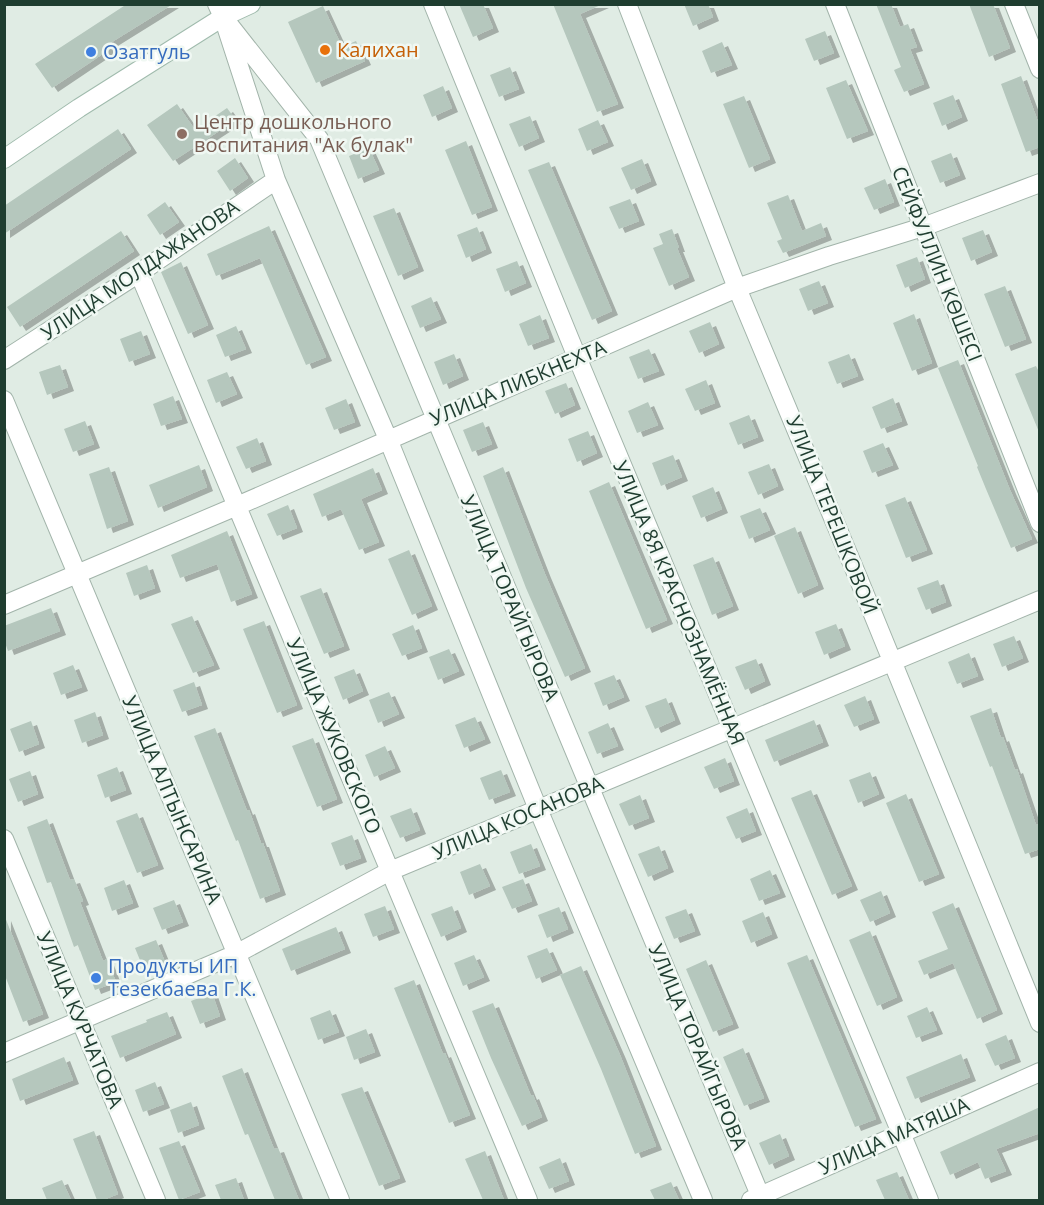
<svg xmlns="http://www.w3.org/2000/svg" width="1044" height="1205" font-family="'Open Sans',sans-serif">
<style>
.building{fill:#b5c7bd;filter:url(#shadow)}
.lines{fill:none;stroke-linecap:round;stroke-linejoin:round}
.street-casing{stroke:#a2b4aa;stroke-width:20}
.secondary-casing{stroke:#a0bbad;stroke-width:20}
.street{stroke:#fff;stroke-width:18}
.secondary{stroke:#fff;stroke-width:18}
.food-dot{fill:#e8710a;stroke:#f0f8f3;stroke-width:2}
.shop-dot{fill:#3f7fe0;stroke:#f0f8f3;stroke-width:2}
.education-dot{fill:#8d6e63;stroke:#f0f8f3;stroke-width:2}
.labels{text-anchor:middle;stroke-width:5;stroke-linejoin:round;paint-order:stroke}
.food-label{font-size:20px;fill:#c56008;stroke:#f0f8f3;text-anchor:start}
.shop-label{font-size:20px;fill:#366cbe;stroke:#f0f8f3;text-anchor:start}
.education-label{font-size:20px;fill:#785e54;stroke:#f0f8f3;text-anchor:start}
.street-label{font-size:20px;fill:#1f3d30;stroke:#f0f8f3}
</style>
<defs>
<filter id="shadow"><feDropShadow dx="6" dy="4" stdDeviation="0" flood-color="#0004"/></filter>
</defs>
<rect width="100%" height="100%" fill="#e0ece4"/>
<!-- building -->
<path class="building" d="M127,4h46l-66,41 3,4 -58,39 -17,-24z
M459,4h24l10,24 -20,9z
M553,4h50l-23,10 38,90 -21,8z
M684,4h24l5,13 -20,9z
M876,4h15l9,23 8,-3 9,23 -7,2 14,35 -20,8 -10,-22 7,-3z
M969,4h24l17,44 -21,9z
M323,6l19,41 14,-6 9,20 -49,22 -28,-61z
M825,31l9,22 -20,8 -9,-22z
M722,42l10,23 -21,8 -9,-22z
M510,67l9,22 -20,8 -9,-22z
M1021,76l19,51v20l-14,5 -25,-68z
M846,80l22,51 -21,8 -21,-51z
M443,86l9,22 -20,9 -9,-22z
M953,95l9,22 -20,9 -9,-23z
M744,96l26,63 -21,9 -26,-64z
M177,104l18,26 32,-22 9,12 -63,41 -26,-36z
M530,116l9,22 -20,9 -10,-23z
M598,120l10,22 -21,9 -9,-22z
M118,129l13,20 -127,85v-28z
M466,141l26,66 -20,8 -27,-65z
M369,148l10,22 -21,9 -9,-23z
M951,153l9,22 -20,8 -9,-22z
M235,158l13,20 -18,13 -13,-20z
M642,159l9,22 -20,9 -10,-22z
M549,162l63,149 -20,9 -64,-150z
M885,179l9,23 -20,8 -10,-22z
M788,195l14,36 19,-8 5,13 -43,17 -6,-12 5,-2 -15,-36z
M630,199l9,22 -20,8 -10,-22z
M165,202l14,20 -19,13 -13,-20z
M394,208l24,59 -20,9 -25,-60z
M269,226l57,131 -20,8 -46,-107 -44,18 -9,-22z
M477,227l9,22 -20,9 -9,-23z
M672,229l7,19h-2l12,29 -20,9 -16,-38 10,-4 -4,-10z
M983,230l9,22 -21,9 -9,-23z
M121,231l13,20 -114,76 -13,-20z
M917,257l8,22 -20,9 -9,-23z
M517,261l9,22 -21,9 -9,-23z
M181,262l27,63 -20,9 -27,-62z
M819,281l9,22 -20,8 -9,-22z
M1005,286l21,53 -21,8 -21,-53z
M431,297l10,22 -21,9 -9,-22z
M914,314l18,49 -20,8 -19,-48z
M540,315l9,23 -21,8 -9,-22z
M710,322l9,22 -20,9 -10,-22z
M236,326l10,23 -21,8 -9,-22z
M141,331l9,23 -21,8 -9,-23z
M649,349l10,22 -21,8 -9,-22z
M454,354l9,22 -20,9 -9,-23z
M849,354l9,22 -21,8 -9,-22z
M958,360l52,130 22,49 -21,9 -25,-59 -9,-22 1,-1 -40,-98z
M60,365l8,22 -21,8 -8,-23z
M1036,366l4,8 -1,58 -24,-58z
M227,372l10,22 -21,9 -9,-23z
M706,380l9,23 -20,8 -10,-22z
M566,383l9,22 -20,9 -10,-23z
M173,396l9,23 -21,7 -8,-22z
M893,398l9,23 -21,8 -9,-22z
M346,399l9,23 -21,8 -9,-22z
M648,402l10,23 -21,8 -9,-22z
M749,415l9,22 -20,8 -9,-22z
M85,421l9,23 -21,8 -9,-23z
M483,422l9,22 -20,8 -9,-22z
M588,431l9,22 -20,9 -9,-23z
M257,438l9,23 -20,8 -10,-22z
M883,443l10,22 -21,8 -9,-22z
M673,455l9,22 -21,9 -9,-23z
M769,464l9,22 -20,9 -10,-23z
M199,465l8,22 -49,21 -9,-23z
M109,467l19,54 -21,8 -18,-55z
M503,467l42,107 40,94 -20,9 -39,-89 -43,-112z
M373,468l9,22 -21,9 18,43 -20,8 -18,-41 -19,8 -9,-23z
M609,482l58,138 -21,9 -57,-138z
M713,487l9,22 -21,9 -9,-22z
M905,497l22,53 -21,8 -21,-53z
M288,505l9,23 -20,8 -10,-22z
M760,508l10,22 -21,9 -9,-23z
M795,527l23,58 -20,9 -24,-58z
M227,531l25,63 -21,8 -14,-38 -37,14 -9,-23z
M409,550l23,56 -20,9 -24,-56z
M713,557l20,49 -21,9 -19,-50z
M147,565l8,23 -21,8 -8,-23z
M938,580l8,22 -20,8 -9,-22z
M321,588l23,58 -20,8 -24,-58z
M51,608l9,23 -52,20 -4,-11v-14z
M192,616l22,49 -21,8 -22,-49z
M264,621l33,84 -20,8 -34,-84z
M836,624l9,22 -21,9 -9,-23z
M413,625l9,23 -20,8 -10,-22z
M1014,636l9,22 -21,9 -9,-23z
M449,649l10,22 -21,9 -9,-23z
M969,653l9,23 -21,8 -9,-22z
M756,659l9,22 -20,9 -10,-23z
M73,665l9,22 -21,8 -8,-22z
M354,669l9,22 -20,9 -9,-23z
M614,675l10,22 -21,9 -9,-23z
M194,682l8,23 -20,7 -9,-22z
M389,692l10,22 -21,9 -9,-23z
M865,696l9,23 -20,8 -10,-22z
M666,698l9,22 -20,9 -10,-23z
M991,708l10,30 2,-1 12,33 2,-1 19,56 4,-1v25l-15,5 -33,-88 -2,1 -20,-51z
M95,712l8,23 -21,8 -8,-23z
M475,717l10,22 -21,9 -9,-23z
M814,720l9,22 -49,20 -9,-22z
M31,721l8,23 -20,8 -9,-23z
M608,723l10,23 -21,8 -9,-22z
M215,728l32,83 2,-1 12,33h2l17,48 -20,8 -22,-59 -2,1 -42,-105z
M313,738l24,61 -20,8 -25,-61z
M385,746l10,22 -21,9 -9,-22z
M725,758l9,23 -20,8 -10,-22z
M117,767l9,23 -21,8 -8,-23z
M501,770l9,22 -21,8 -9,-22z
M30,771l8,23 -20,8 -9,-23z
M870,772l9,22 -21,9 -9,-23z
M811,790l41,96 -20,9 -41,-97z
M906,794l33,80 -20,8 -33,-79z
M640,795l9,23 -20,8 -10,-22z
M411,808l9,22 -20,8 -10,-22z
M747,808l9,23 -20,8 -10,-22z
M137,813l21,52 -21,8 -21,-52z
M47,819l23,61 4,-1 9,22 -3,1 23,59 4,-2 9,23 -21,8 -17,-45 -4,2 -23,-65 -4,1 -20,-56z
M352,835l9,23 -21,8 -9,-23z
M531,844l9,22 -21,8 -9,-22z
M659,846l9,22 -20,9 -10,-23z
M480,864l10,22 -21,9 -9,-23z
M770,870l10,23 -21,8 -9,-22z
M523,879l9,22 -20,8 -10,-22z
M124,880l9,23 -21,8 -8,-23z
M881,891l9,22 -20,9 -10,-22z
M174,900l9,22 -21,8 -9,-22z
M953,903l44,107 -20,9 -24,-56 -29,12 -6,-14 30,-12 -16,-37z
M385,906l9,23 -21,8 -9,-23z
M452,906l9,22 -20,9 -10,-23z
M559,907l9,22 -21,9 -9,-23z
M686,909l9,22 -21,8 -9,-22z
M763,912l9,22 -21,9 -9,-22z
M5,917l38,97 -20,8 -19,-49z
M336,927l9,22 -54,22 -9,-22z
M870,931l27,66 -20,9 -28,-66z
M156,940l9,22 -21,8 -9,-22z
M547,948l10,22 -21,9 -9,-23z
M474,955l10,22 -21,9 -9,-23z
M807,955l69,164 -21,8 -68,-164z
M706,960l27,64 -20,8 -27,-63z
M581,966l39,89 36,91 -21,8 -34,-85 -41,-94z
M414,980l29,74 2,-1 25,62 -21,8 -55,-135z
M212,993l8,23 -20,8 -9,-23z
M493,1003l38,93 2,-1 9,22 -20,9 -31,-68 -19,-47z
M927,1007l10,23 -21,8 -9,-22z
M330,1010l9,22 -21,8 -8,-22z
M167,1012l9,22 -56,24 -9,-22 36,-14 -1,-2z
M366,1029l9,23 -21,8 -8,-23z
M1006,1035l9,23 -20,8 -10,-22z
M743,1048l21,50 -20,8 -21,-49z
M961,1054l9,23 -55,22 -9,-22z
M64,1057l9,23 -53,21 -8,-22z
M242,1068l32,81 4,-1 21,52h-24l-27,-66 -3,1 -23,-59z
M155,1082l9,22 -21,8 -8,-22z
M362,1087l38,91 -21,8 -38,-92z
M191,1102l8,23 -21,8 -8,-23z
M1040,1107v26l-44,16 10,22 -21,8 -7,-17 -28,13 -10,-23z
M94,1131l24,63 -15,6h-6l-24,-61z
M780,1134l9,22 -20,9 -10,-22z
M179,1141l21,51 -21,8 -20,-52z
M485,1151l19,49h-21l-18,-41z
M560,1158l9,23 -20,8 -10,-22z
M897,1172l12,28h-24l-9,-20z
M236,1178l8,22h-23l-6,-15z
M62,1180l9,20h-24l-5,-12z
M671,1182l8,18h-24l-5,-10z"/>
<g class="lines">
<defs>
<path id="street" d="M217,4l6,13 53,163 112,259 150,370 165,391
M433,4l144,353 352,843
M627,4l110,284 122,292 181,443
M835,4l205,519
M1014,4l26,65
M223,17l96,122 443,1061
M139,273l389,927
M4,360l135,-87 137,-93
M4,400l336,800
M4,605l233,-99 500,-218 92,-32 94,-29 117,-44
M4,839l152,361
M4,1053l232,-99 154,-83 650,-271
M751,1200l289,-128"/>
<path id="secondary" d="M4,159l75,-51 144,-91 28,-13"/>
</defs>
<!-- street casing -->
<use href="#street" class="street-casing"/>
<!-- secondary casing -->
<use href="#secondary" class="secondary-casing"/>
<!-- street -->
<use href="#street" class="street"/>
<!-- secondary -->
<use href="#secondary" class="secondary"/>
</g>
<!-- markers -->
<circle class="food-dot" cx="325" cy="50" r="6"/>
<g class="shop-dot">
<circle cx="91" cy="52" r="6"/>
<circle cx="96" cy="978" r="6"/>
</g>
<circle class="education-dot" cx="182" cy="134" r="6"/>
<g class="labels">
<!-- food labels -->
<g class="food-label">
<text x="337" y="57">Калихан</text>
</g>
<!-- shop labels -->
<g class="shop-label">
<text x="103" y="59">Oзатгуль</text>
<text x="108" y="973">Продукты ИП<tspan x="108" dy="23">Тезекбаева Г.К.</tspan></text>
</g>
<!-- education labels -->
<g class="education-label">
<text x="194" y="129">Центр дошкольного<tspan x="194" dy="23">воспитания "Ак булак"</tspan></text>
</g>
<!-- street labels -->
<g class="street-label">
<text transform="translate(937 264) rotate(68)" y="7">СЕЙФУЛЛИН КӨШЕСІ</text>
<text transform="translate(140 270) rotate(-34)" y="7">УЛИЦА МОЛДАЖАНОВА</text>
<text transform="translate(518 383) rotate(-23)" y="7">УЛИЦА ЛИБКНЕХТА</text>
<text transform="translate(832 515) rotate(68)" y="7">УЛИЦА ТЕРЕШКОВОЙ</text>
<text transform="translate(510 598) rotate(67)" y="7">УЛИЦА ТОРАЙГЫРОВА</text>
<text transform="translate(679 603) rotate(67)" y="7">УЛИЦА 8Я КРАСНОЗНАМЁННАЯ</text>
<text transform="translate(334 736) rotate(67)" y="7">УЛИЦА ЖУКОВСКОГО</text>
<text transform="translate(172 800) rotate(67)" y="7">УЛИЦА АЛТЫНСАРИНА</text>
<text transform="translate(518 818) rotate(-23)" y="7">УЛИЦА КОСАНОВА</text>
<text transform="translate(80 1020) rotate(67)" y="7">УЛИЦА КУРЧАТОВА</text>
<text transform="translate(698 1047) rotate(67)" y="7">УЛИЦА ТОРАЙГЫРОВА</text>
<text transform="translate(894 1136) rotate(-24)" y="7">УЛИЦА МАТЯША</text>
</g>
</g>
<!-- border -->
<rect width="1044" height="1205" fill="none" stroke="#1f3d30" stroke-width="12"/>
</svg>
